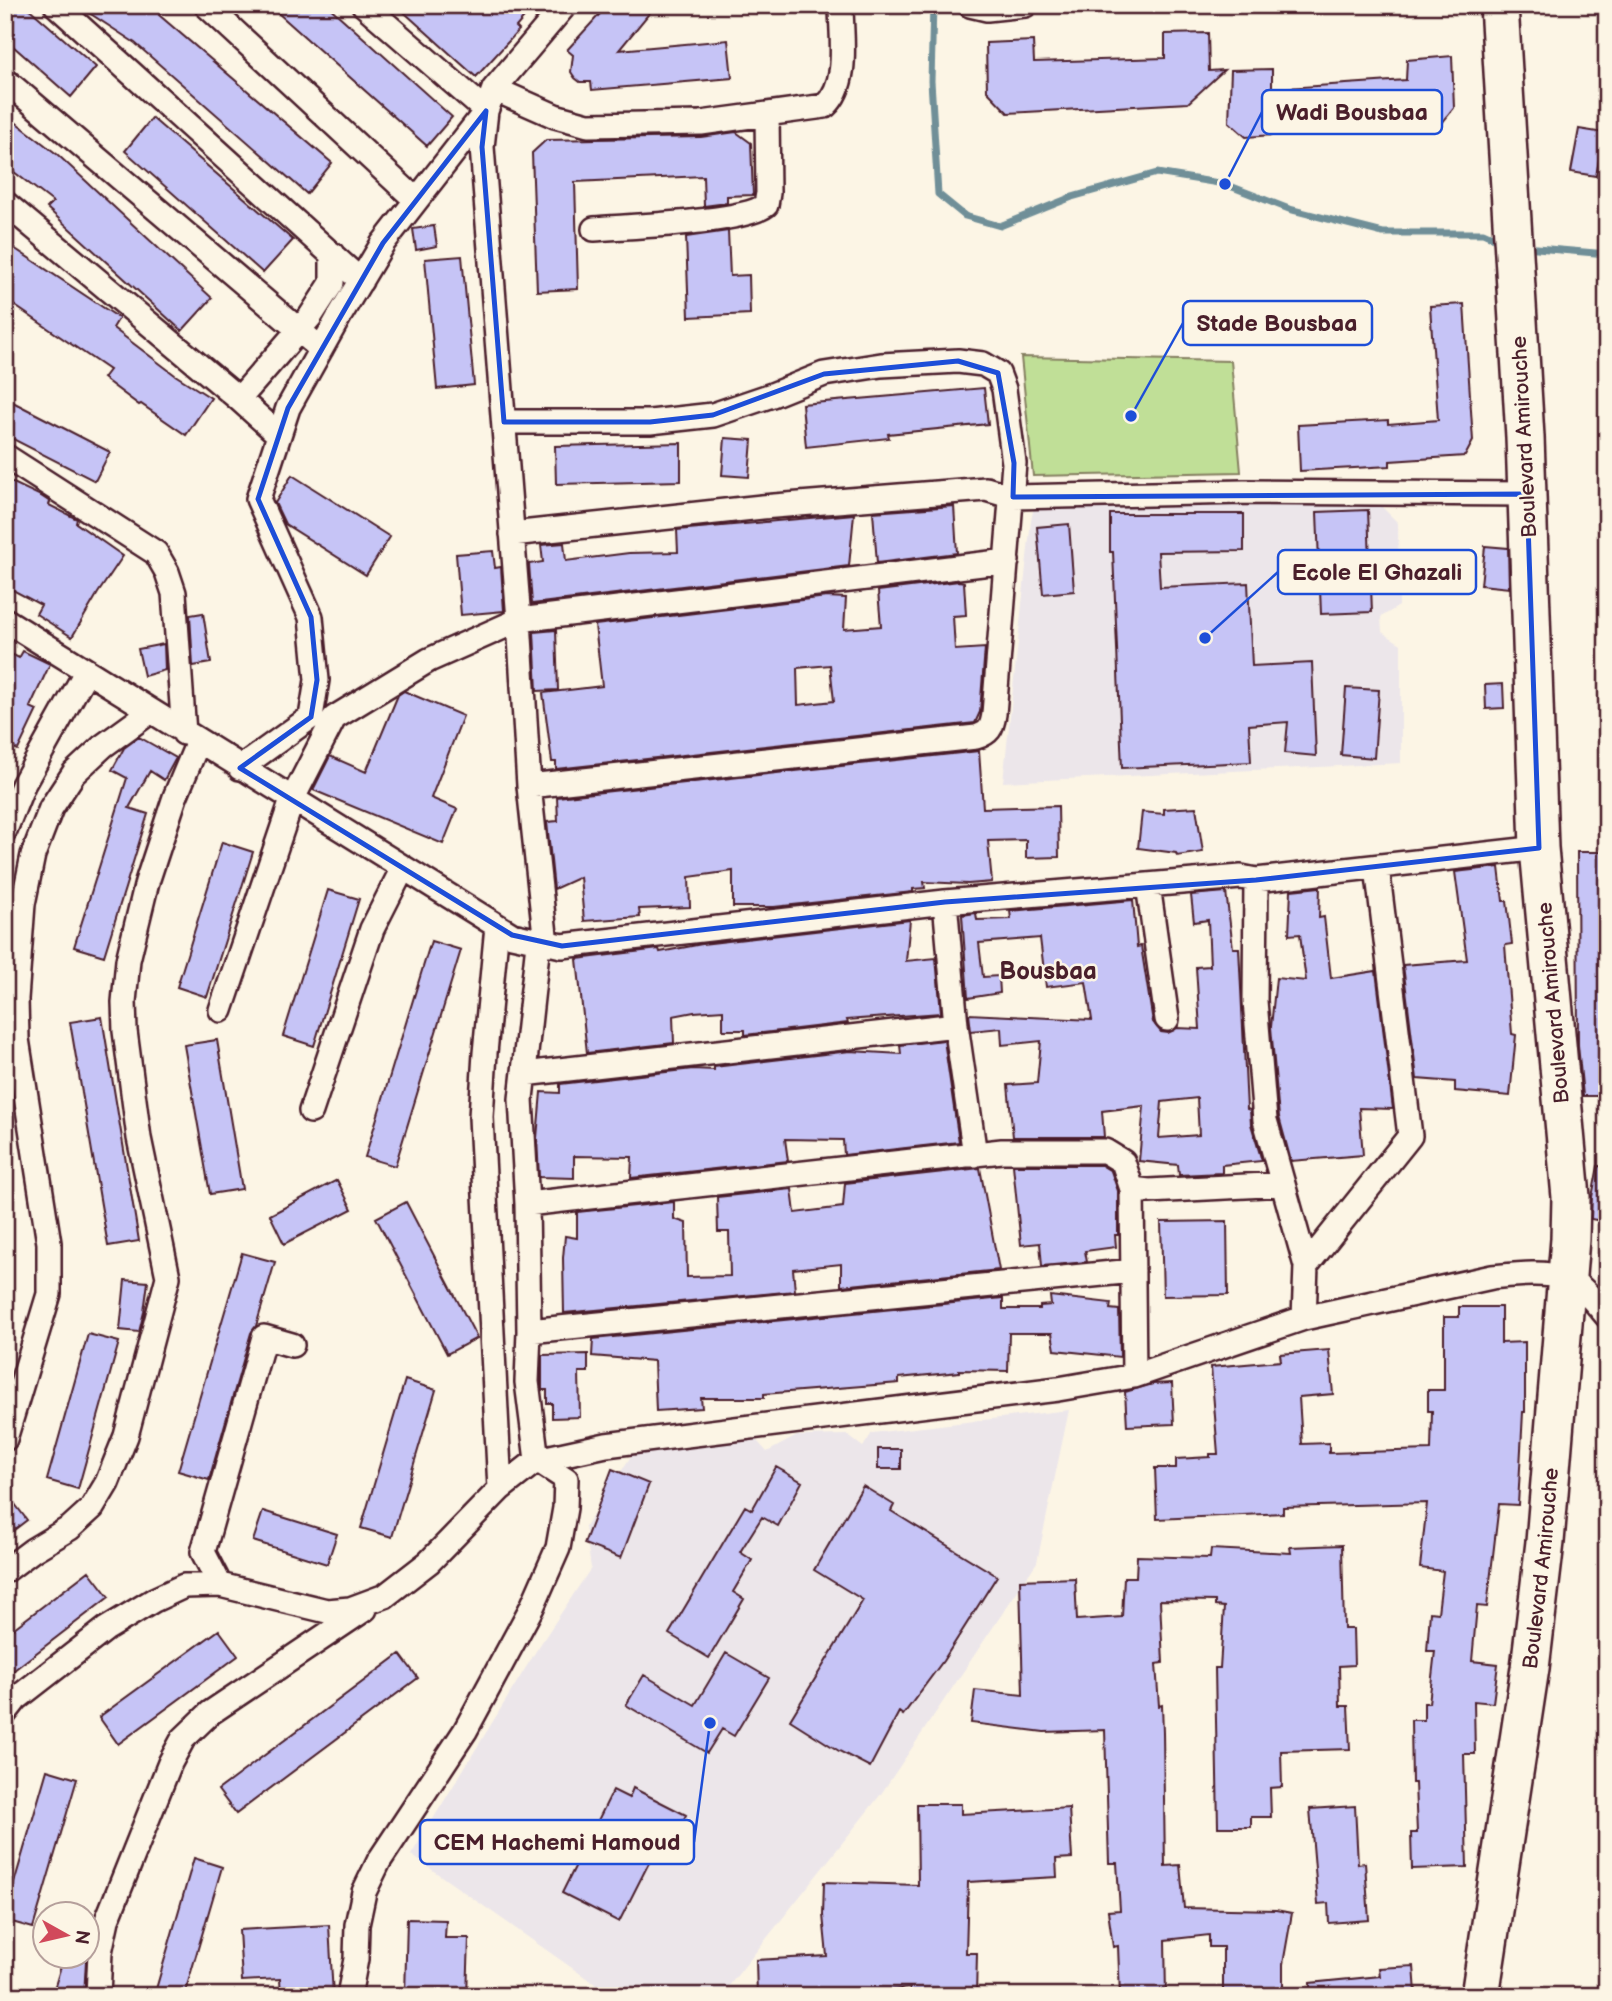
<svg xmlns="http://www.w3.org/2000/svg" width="1612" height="2001" font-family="'Balsamiq Sans',sans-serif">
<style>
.built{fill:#ece6ea}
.green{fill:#c0df97;stroke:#857f61;stroke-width:2}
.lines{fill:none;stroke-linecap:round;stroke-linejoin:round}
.stream{stroke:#6f8f98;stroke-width:7}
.building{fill:#c6c4f6;stroke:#4a1f2b;stroke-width:2;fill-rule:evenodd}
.minor-casing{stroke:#4a1f2b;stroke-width:28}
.primary-casing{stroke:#4a1f2b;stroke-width:42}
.minor{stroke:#fcf5e5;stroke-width:23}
.primary{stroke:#fcf5e5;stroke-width:37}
.marked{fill:none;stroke:#1d4ed8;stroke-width:5;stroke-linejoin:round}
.labels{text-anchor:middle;stroke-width:5;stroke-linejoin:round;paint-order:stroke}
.street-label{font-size:21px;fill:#4a1f2b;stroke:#fcf5e5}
.quarter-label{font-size:24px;font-weight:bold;fill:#4a1f2b;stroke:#fcf5e5}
.leader{fill:none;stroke:#1d4ed8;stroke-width:2.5}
.callout-dot{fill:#1d4ed8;stroke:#fcf5e5;stroke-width:2.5}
.callout{fill:#fcf5e5;stroke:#1d4ed8;stroke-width:2.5}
.callout-label{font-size:23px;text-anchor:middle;font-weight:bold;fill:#4a1f2b}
</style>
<rect width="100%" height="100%" fill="#fcf5e5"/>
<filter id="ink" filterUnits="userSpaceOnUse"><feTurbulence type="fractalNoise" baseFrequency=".0143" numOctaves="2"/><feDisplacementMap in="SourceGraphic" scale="14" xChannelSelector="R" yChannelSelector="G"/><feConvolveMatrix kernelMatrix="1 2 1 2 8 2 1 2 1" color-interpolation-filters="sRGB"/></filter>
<g filter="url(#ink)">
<!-- built -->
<path class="built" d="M1264,487l3,18 108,-5 23,23 1,83 -18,11 1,15 19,12v119l-398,19 28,-262 3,-13z
M1069,1410l-32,152 -156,232 -160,202h-109l-201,-141 125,-204 55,-83 -6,-41 52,-80 113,-14 17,19 30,-16 50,-1 16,12 9,-14z"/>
<!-- green -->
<path class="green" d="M1021,357l210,4 10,111 -208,4z"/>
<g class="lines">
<!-- stream -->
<path class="stream" d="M933,5l-2,76 7,113 27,22 35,10 72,-29 85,-24 68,11 64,25 94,24h100l20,9
M1525,247l82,7"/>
</g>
<!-- building -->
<path class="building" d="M5,5h20l71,62 -25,30 -66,-58z
M77,5h88l-6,10 173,148 -25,31 -172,-151z
M269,5h58l125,112 -25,29z
M396,5h139l-19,22 3,3 -43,47z
M608,5h48l-37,45 109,-10 4,38 -140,12 -1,-8h-11l-5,-4 -4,-6 2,-17 -6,-5z
M1208,33l1,38 15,-1 -36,33 -180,10 -21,-22 -1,-48 47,-2 1,21 131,-4v-24z
M1452,56l2,52 -12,15 -196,14 -17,-15 2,-52 41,-1v20l134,-9 1,-20z
M5,114l53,41 154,143 -30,33 -135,-123 6,-6 -48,-37z
M152,118l141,122 -30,33 -138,-122z
M1579,129l25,4 -8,43 -25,-4z
M736,132l15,11 2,52 -26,1v7l-23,3 -1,-30 -128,6 3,107 -41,2 -5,-138 14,-13 155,-3z
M434,226l3,20 -21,4 -3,-21z
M728,231l2,45 19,-1 1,39 -61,3 -3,-80z
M5,242l114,76 -6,10 62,47 36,23 -25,37 -45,-31 -2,1 -36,-27 6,-8 -104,-71z
M462,256l12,129 -37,4 -12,-130z
M1464,304l9,137 -8,15 -75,5v5l-90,5 -2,-46 90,-5v4l50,-4 -8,-114z
M984,388l4,36 -100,10 1,4 -83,9 -4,-43z
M5,398l105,54 -15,29 -90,-46z
M725,438l27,2 -3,37 -27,-2z
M681,443v38l-125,3 -1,-38z
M292,475l98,62 -24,38 -81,-51 -10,-21z
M5,479l36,17 9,6 -1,3 28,14 -1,4 47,33 -25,37 -26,44 -36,-23 5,-9 -36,-19z
M954,506l3,47 -80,10 -4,-51z
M1368,510l4,102 -51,2 -4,-102z
M854,514l-5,52 -317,38 -3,-40 14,-2 -2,-17 23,-2 2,18 63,-8 49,-1 -1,-22z
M1110,514h134v37l-86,1 2,35 88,-4 4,83 60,-3 4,93 -31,-3 3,-31 -39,3 2,37 -129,6 -9,-216h-3z
M1069,524l5,67 -31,3 -6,-67z
M1485,546l23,2 1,40 -28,-3z
M493,551l2,17 6,-1 3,44 -43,4 -5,-61z
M959,581l5,1 2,33 -13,1 2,34 30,-2 -5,64 -5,11 -419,46v-7h-4l-9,-69 59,-7 -7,-61 232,-28 19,1 -2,31 37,-3 -3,-35zM830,665l4,36 -36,4 -1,-37z
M203,613l8,50 -18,3 -3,-51z
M556,630l2,60 -21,1 -3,-59z
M164,644l1,26 -21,6 -6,-27z
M5,651l14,7 4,-7 27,13 -20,43 7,3 -19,40 -13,-6z
M1503,684l1,24 -18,1 -1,-24z
M1346,688l33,2 -5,68 -33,-3z
M404,691l59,25 -32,82 26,11 -14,35 -130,-54 17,-34 36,16 32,-77z
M139,737l37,21 -12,22 -14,-9 -21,37 19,6 -44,142 -30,-9 53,-169 -15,-8 12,-22z
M979,751l4,57 75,-2 1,51 -33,1v-18l-38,1 4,41 -24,2 -44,-2 1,6 -12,1v3l-139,15h-41v-36l-44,6 1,30 -51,2 1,8 -56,4 -4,-44 -26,12 -7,-67 11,-1 -1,-24z
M1196,807l7,45 -26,4 -1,-3 -38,-5 4,-36 22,2v-5z
M222,842l31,10 -46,145 -30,-10z
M1577,852h30v244h-24l-5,-51z
M1499,867l4,34h4l5,43 -7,1 7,89 4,1 -6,61 -55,-5v-9l-38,-3 -14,-114 64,-5 -12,-88z
M1320,887l-1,31 5,-1 7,61 45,-7 17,138 -34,-1 4,47 -72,6 -12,-44 -8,-90 5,-49 30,3 -6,-47 -11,1 2,-45z
M328,890l31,9 -45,147 -31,-10z
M1226,892l7,56h6l8,161 3,1 1,14 11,37 -40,4v8l-43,2 -1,-10 -39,-4 5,-55 -42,5 2,26h-91l-5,-52 29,-2 4,-42 -39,4 -1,-17 -30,3 -2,-17 123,6 -6,-38 -40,5 -6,-49 -61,5 4,34 16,-1 1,17 -32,5 -6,-83 14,-2 1,7 34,-1 -1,-8 123,-11 4,47 4,-1 12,76 8,10 7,1 9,-5 23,1 -4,-62 14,-1 -2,-46 -14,2 -3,-27zM1197,1098l2,37 -40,3 3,-36z
M910,920l-4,41 30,-3 5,55 -94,7 1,3 -103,12v-5h-22v-20l-29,2 -21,4 1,27 -87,10 -10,-94 82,-10 1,3 42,-8z
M431,941l30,9 -66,216 -30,-9z
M102,1017l37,224 -31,5 -38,-224z
M217,1040l25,149 -32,5 -26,-149z
M944,1040l15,102 -115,13 -1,-15 -58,-1 3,22 -157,17 1,-21 -58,-1v22l-35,-1 -2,-39 4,-46 19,1v-9l133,-15 21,1v-3l136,-16 51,3 -1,-9z
M1013,1165h88l10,6 7,20v44h-3l1,12 -31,4 2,11 -45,4 -2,-23 -19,2z
M1598,1166l9,1v55l-16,-3 1,-22z
M980,1168l19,102 -158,16v-22l-48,5 2,22 -231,22 -1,-55 2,-22 12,2v-26l97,-10v17l12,4 1,54 43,-1 -1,-44h-11l-1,-35 75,-8 3,24 48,-6 2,-24z
M337,1180l15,29 -68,35 -14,-29z
M406,1202l71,136 -30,16 -71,-136z
M1227,1221l1,74 -65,1 -2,-74z
M242,1253l33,9 -19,64 -5,7 -42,147 -31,-9z
M125,1280l23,2 -4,30 -5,20 -19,-2z
M1050,1296l61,7 -1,6 9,1 1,47 -65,-7 -3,-17h-43l-1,38 -49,-1v2l-60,6v5l-135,11v4h-63l1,10 -46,3 -2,-50 -62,-5 1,-17 410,-41v11h37v-3l11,-1z
M1459,1307h42v36l24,-1v70h-2l-5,93 -19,-1 -12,103 -10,-1 -5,55 26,3 -5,39 -19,-2 1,53h-11l3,113 -55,2 -1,-36h6l-2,-50h-3l-1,-63h13v-17h5l6,-52h-8l3,-39 8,1 5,-42 -23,-3 7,-65 -144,4v6l-126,6 -2,-51h21v-9l34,-2v-3h8l-7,-87 70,-6 -1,-7 49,-4 4,44 -34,3 3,47 27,-1v10l102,-3 1,-39h-4v-21h16v-73h15z
M88,1334l31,8 -41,147 -31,-9z
M588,1354v18h-9l1,45 -28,1v-15h-5v-13h-5v-35z
M405,1380l31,10 -44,147 -31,-9z
M1172,1383l2,41 -47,2 -2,-34 28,-8z
M878,1449h23v20h-23z
M776,1467l26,15 -24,44 -16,-9 -22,35 12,8 -19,32 11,7 -35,59 -40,-24 76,-128 7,4z
M612,1469l37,15 -28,74 -37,-14z
M863,1486l31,19 -3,6 106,65 -54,85 -40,54 -4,-3 -29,55 -31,-16 -49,-31 73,-120 -49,-30z
M5,1491l22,29 -22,17z
M263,1511l74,23 -10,30 -74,-23z
M1342,1545l2,84h9l1,36 -15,1 1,40h8l2,43 -69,2 1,36 -12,1 1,29h-20v10h-33l-3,-159h5l4,-61 -9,-1v-5l-55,-1 3,63 -7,1 3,42 3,-1 1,28 2,133 15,-1 4,43 92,2 16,3 -9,51v32h-60v-49h-14v-12l-44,5 1,56h-46l-2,-50 -5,1 -5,-36 12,-1 -3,-47h-8l-4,-133 -61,2 -73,-9 4,-33 48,5 -3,-115 55,-2 2,42 45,-3 2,-40h12l1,-21 73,2 1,-9 80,4 -1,-6z
M89,1571l20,26 -104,80v-42z
M219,1630l19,26 -120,88 -19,-27z
M726,1653l43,25 -35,58 -12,-7 -15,24 -81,-48 18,-30 51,30z
M400,1654l18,24 -182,136 -18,-24z
M47,1770l30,9 -44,149 -28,-8v-6z
M633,1788l53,27 -15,29 -10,-5 -42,83 -57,-29 51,-103 16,8z
M917,1804h44v10l108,-6 3,50 -16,1 1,18 -89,5 -2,71h11l-1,43h-66v-8l-85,8h-68l-1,-36 71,-4 -4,-41 1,-33 94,3z
M1355,1806l3,58 7,-1 4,57 -40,3 -1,-20 -10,1 -8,-95z
M194,1858l28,9 -38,129h-30z
M407,1919l39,1 -1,18h24l-2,58h-62z
M329,1925l4,71h-52l-1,-17 -38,2 -3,-51z
M64,1956l22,4 -2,36h-32z
M1414,1966l2,27 -17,1v2h-89v-13l70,-7 -1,-8z"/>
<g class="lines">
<defs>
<path id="minor" d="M56,5l305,276
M206,5l210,195
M970,5l17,4 38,-4
M5,80l316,269
M494,89l61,27 33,9 113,-2 124,-17c25,-23 16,-69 16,-101
M5,203l234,196 40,36
M594,229c35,-3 149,-6 172,-24l2,-12 -1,-78
M239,399l71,-82 22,-34v-29
M504,422h146l63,-7 59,-20 52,-21 57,-9 77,-4 25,3 15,9 6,16 10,74 -20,251c-2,14 -5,19 -18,23l-447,49
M5,456l151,97 11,19 7,21 10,140
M512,534l250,-27 224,-18 27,8 231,-5 283,2
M5,620l507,315 50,11 383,-44 296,-25 15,3 283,-32
M240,768l71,-51 6,-37 -6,-63 -53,-118 30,-91 52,-93 43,-72 103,-132 -122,-106
M5,830l18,-45 63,-113
M1256,880l-1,121 10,119 41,146
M1148,885l19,134
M945,902l11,123 19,130
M497,926l-12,127 -4,64 19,372
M546,944l-17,-158 -10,-166 -37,-473 4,-36 8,-22 71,-84
M221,1010l71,-210 42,-82 95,-58 90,-40 488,-59
M524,1074l432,-49
M311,1111l61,-182 31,-61
M1132,1189l2,187
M527,1204l475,-53h103l18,11 9,27 17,2 134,-7
M1304,1318l2,-52 104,-130 -33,-269
M529,1331l604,-60
M5,1439l44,-145v-51l-32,-204 -1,-40 7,-95 10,-49 18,-47 23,-35 29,-27 47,-34
M5,1571l28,-21 37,-22 22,-20 15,-25 19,-47 42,-159 -29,-139 -14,-107 -1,-29 4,-42 19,-78 28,-85 23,-55
M220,1585l-17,-33 61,-215 28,8
M5,1713l11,-14 90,-70 48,-29 30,-14 36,-1 107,26 23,-2 35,-13 44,-34 71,-73 37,-29 69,-15 452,-56 76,-13 170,-58 188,-41c21,-2 52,-6 73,1 14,4 32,26 42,38
M98,1996l2,-44 7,-32 63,-157 13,-24 27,-26 155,-104
M349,1996l7,-37 1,-34 7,-33 15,-31 86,-130 67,-124 26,-59 7,-40 1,-29 -29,-19 -10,-78 2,-51 -2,-127 -6,-105 17,-156"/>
<g id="primary">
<path id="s1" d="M1480,1996l50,-328 15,-126 25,-303 1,-42 -32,-349 -14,-411 -26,-432"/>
</g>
</defs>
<!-- minor casing -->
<use href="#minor" class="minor-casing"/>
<!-- primary casing -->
<use href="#primary" class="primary-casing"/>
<!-- minor -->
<use href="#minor" class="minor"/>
<!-- primary -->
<use href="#primary" class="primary"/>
</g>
</g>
<!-- marked area -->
<path class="marked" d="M486,111l-4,36 22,275h146l63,-7 111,-41 134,-13 40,12 16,90 -1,34 514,-3 12,354 -283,32 -311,22 -383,44 -50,-11 -272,-167 71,-51 6,-37 -6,-63 -53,-118 30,-91 95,-165z"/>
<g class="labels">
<!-- street labels -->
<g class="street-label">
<text transform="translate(1524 437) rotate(-93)" y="7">Boulevard Amirouche</text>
<text transform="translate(1553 1003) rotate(-95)" y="7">Boulevard Amirouche</text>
<text dy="7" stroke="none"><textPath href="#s1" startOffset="432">Boulevard Amirouche</textPath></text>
</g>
<!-- quarter labels -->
<g class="quarter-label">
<text x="1048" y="979">Bousbaa</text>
</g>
</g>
<!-- callouts -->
<path class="leader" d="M1225 184L1262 112M1131 416L1183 323M1205 638L1278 572M710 1723L694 1842"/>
<g class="callout-dot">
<circle cx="1225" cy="184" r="7"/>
<circle cx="1131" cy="416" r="7"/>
<circle cx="1205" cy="638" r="7"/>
<circle cx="710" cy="1723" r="7"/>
</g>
<g class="callout">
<rect x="1262" y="90" width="180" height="44" rx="7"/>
<rect x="1183" y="301" width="189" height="44" rx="7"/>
<rect x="1278" y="550" width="198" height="44" rx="7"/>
<rect x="420" y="1820" width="274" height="44" rx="7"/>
</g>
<g class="callout-label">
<text x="1352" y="120">Wadi Bousbaa</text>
<text x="1277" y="331">Stade Bousbaa</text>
<text x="1377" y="580">Ecole El Ghazali</text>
<text x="557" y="1850">CEM Hachemi Hamoud</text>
</g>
<!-- margin -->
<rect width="1612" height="2001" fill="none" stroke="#fcf5e5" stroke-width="28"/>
<rect x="14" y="14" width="1584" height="1973" fill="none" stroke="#4a1f2b" stroke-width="2.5" filter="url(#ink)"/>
<!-- north arrow -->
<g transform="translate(66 1935) rotate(98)"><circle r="33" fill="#fcf5e5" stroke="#b59f9b" stroke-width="2"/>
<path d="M0-5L12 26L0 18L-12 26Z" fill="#d1495b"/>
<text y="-10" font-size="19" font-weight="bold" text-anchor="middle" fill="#4a1f2b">N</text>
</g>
</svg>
